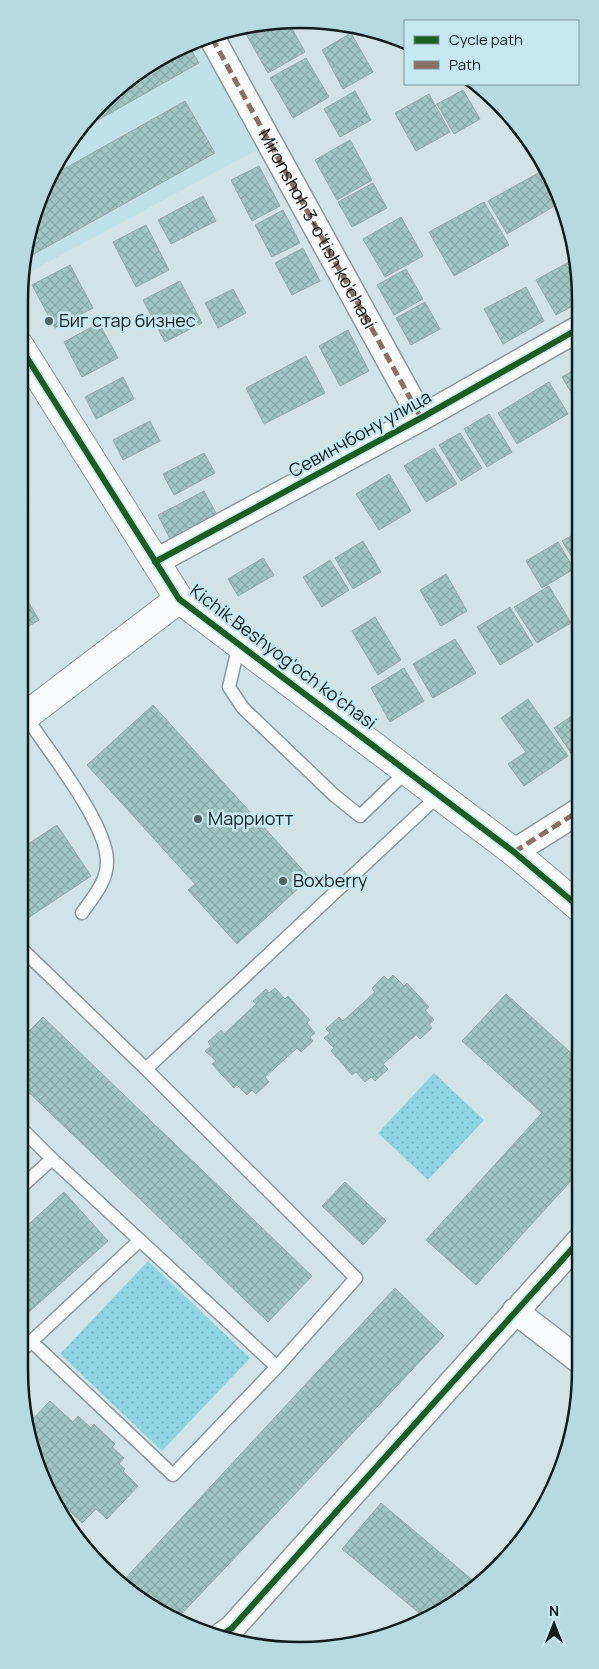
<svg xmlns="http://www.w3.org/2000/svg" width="599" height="1669" font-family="Manrope,sans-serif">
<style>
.built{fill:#c0e1e8}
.grass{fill:url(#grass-dots)}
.building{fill:url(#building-cross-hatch);stroke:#9aa9aa}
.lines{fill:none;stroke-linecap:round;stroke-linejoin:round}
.service-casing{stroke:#8c9a9d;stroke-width:15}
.minor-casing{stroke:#8c9a9d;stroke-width:28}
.tertiary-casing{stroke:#8c9a9d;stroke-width:30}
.service{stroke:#f8fbfb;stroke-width:12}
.minor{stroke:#f8fbfb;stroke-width:25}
.tertiary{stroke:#f8fbfb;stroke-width:28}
.quiet{stroke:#8d6e63;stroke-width:5;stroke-dasharray:10 5;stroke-linecap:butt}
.cycleway-casing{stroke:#c6e9f1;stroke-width:9}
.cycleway{stroke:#1b5e20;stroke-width:6}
.poi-dot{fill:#536265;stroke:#c6e9f1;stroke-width:2}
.labels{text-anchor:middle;stroke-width:5;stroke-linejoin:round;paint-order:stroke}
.street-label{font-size:18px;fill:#0f1c1f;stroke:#c6e9f1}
.poi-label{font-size:18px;fill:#0f1c1f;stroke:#c6e9f1;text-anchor:start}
.rim{fill:none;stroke:#0f1c1f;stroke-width:2.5}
</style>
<defs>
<pattern id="grass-dots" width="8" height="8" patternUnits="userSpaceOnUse" patternTransform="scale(1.25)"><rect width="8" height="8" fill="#8ed4e2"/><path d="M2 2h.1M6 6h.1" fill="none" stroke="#79b5c1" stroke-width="1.8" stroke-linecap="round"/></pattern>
<pattern id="building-cross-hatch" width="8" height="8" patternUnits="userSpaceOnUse" patternTransform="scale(1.25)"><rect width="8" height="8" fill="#a1c4c5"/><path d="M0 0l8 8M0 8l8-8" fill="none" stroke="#89a8a9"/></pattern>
</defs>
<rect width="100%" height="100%" fill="#d0e3e7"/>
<!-- built -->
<path class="built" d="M201,42l59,106 -238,128 6,-49 49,-98 82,-72z"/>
<!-- grass -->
<path class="grass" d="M434,1073l50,47 -56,60 -50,-47z
M148,1261l102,97 -88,93 -102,-97z"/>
<!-- building -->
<path class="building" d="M269,22l20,1 16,29 -37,21 -22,-39z
M351,33l22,39 -30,17 -21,-39z
M189,46l10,17 -124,70 84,-76z
M306,58l23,39 -36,21 -23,-40z
M463,90l17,29 -26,15 -17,-30z
M355,91l16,29 -31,17 -16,-28z
M429,94l21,38 -34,19 -21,-38z
M185,101l30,52 -188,105 -1,-13 2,-18 27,-53z
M350,140l22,40 -35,20 -22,-40z
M259,166l21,40 -28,15 -21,-41z
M540,172l18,32 -51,30 -19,-33z
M373,183l14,25 -35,19 -14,-25z
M203,196l13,25 -45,23 -13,-24z
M484,202l25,43 -55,31 -25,-44z
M283,210l17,33 -28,14 -17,-32z
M401,217l22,39 -38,21 -22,-38z
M146,225l23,45 -33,17 -23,-45z
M303,248l17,33 -28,14 -17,-32z
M576,258l2,45 -22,12 -20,-35z
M70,265l23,43 -38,20 -23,-43z
M406,269l17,30 -29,16 -17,-30z
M180,281l22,42 -37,19 -22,-42z
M526,287l18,34 -41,23 -19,-35z
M233,289l13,24 -28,15 -13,-25z
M425,302l15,27 -29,16 -15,-27z
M99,323l19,35 -36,19 -18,-35z
M348,330l21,41 -29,15 -21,-40z
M306,356l19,37 -61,31 -18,-36z
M578,368v36l-16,-27z
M123,377l11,22 -38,20 -11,-22z
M549,382l19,32 -51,30 -19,-31z
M489,414l23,38 -25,15 -23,-38z
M150,421l10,20 -37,19 -10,-20z
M460,433l22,35 -21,13 -22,-36z
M434,448l23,36 -31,18 -22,-36z
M204,453l11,20 -41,22 -11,-21z
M389,474l22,37 -32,19 -23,-36z
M204,491l13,24 -47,24 -12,-24z
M578,532v35l-16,-26z
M363,541l18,31 -28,17 -18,-31z
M558,542l16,27 -32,19 -16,-27z
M263,558l11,17 -36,21 -10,-17z
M330,560l19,30 -27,17 -19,-30z
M446,574l21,37 -26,15 -21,-36z
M19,586l20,34 -20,12z
M549,586l22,37 -34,20 -23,-36z
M510,607l23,38 -33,20 -23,-38z
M375,617l26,43 -23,15 -26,-44z
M455,639l21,34 -43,25 -20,-34z
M404,668l20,33 -34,21 -19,-34z
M528,699l40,57 -44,30 -16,-22 18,-12 -25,-34z
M153,705l157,173 -73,66 -49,-54 7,-6 -108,-119z
M579,711v45l-4,3 -21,-31z
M57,825l34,51 -72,48v-74z
M393,975l11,11 3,-3 22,24 -4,3 9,10 -5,4 3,4 -12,11 -4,-4 -33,29 5,5 -13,12 -4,-4 -6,5 -9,-10 -4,3 -21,-24 3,-3 -10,-10 6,-5 -4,-4 13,-12 4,4 32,-29 -3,-4 12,-12 4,4z
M275,988l10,11 3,-3 22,24 -3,3 8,10 -5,4 3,4 -12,11 -4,-4 -32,29 4,5 -13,12 -4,-4 -5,5 -10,-10 -3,3 -22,-24 4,-3 -11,-10 6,-5 -3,-4 13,-12 3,4 32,-30 -3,-3 13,-12 3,4z
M506,994l74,67v110l-104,114 -50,-45 116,-127 -80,-72z
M43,1017l269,259 -44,46 -249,-239v-42z
M345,1182l41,39 -23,24 -41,-39z
M64,1192l44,49 -89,80v-88z
M395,1288l49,48 -269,285 -52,-40z
M50,1401l23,21 5,-6 13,12 3,-4 21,20 -3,3 12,11 -5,6 6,5 -2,2 15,15 -31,33 -11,-10 -14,14 -32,-31 -10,-15 -11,-54z
M381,1503l95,80 -20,20 -32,14 -82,-68z"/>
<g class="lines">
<defs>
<path id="service" d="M239,644l-10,43 14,21 91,87 26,21 47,-45
M26,717c22,33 82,108 81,145 0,20 -14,35 -25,51
M19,958l7,-5 120,116 293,-274
M19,1126l33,33 -33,30
M52,1159l225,208 79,-89 -210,-209
M31,1341l142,134 104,-108
M19,1353l121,-113"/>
<g id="minor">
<path id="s1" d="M212,38l209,380"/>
<path d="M155,562l266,-144 157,-89"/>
<path d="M514,852l65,-41"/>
<path d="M515,1311l65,50"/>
<path d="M222,1635l10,-7 348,-388"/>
</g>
<path id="tertiary" d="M19,345l160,254 335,253 65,55
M19,721l160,-122"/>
</defs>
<!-- service casing -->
<use href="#service" class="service-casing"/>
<!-- minor casing -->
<use href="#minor" class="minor-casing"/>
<!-- tertiary casing -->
<use href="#tertiary" class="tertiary-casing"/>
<!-- service -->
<use href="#service" class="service"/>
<!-- minor -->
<use href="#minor" class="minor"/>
<!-- tertiary -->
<use href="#tertiary" class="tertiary"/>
<!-- quiet -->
<path class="quiet" d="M212,38l209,380
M514,852l65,-41"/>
<defs>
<path id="cycleway" d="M19,345l160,254 335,253 65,55
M155,562l266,-144 157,-89
M222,1635l10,-7 348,-388"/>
</defs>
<!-- cycleway casing -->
<use href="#cycleway" class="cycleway-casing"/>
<!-- cycleway -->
<use href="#cycleway" class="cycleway"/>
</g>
<!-- markers -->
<g class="poi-dot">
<circle cx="49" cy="321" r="5"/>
<circle cx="198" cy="819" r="5"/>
<circle cx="283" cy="881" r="5"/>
</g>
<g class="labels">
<!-- street labels -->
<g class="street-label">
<text dy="6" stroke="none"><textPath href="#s1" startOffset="218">Mironshoh 3-o'tish ko'chasi</textPath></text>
<text transform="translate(360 434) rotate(-29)" y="6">Севинчбону улица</text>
<text transform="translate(283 657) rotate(37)" y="6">Kichik Beshyog'och ko'chasi</text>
</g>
<!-- poi labels -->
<g class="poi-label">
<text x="59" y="327">Биг стар бизнес</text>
<text x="208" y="825">Марриотт</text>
<text x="293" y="887">Boxberry</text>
</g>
</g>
<!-- crop -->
<path d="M0 0H599V1669H0ZM300 28H300A272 272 0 0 1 572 300V1370A272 272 0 0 1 300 1642H300A272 272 0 0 1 28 1370V300A272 272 0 0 1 300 28Z" fill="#b7d9e0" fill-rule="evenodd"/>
<path class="rim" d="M300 28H300A272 272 0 0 1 572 300V1370A272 272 0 0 1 300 1642H300A272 272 0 0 1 28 1370V300A272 272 0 0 1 300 28Z"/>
<!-- legend -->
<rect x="404" y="20" width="175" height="65" fill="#c6e9f1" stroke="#7d979d"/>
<rect x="414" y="36" width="25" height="8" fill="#1b5e20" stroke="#7d979d"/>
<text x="449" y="45" font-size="15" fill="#0f1c1f">Cycle path</text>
<rect x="414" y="61" width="25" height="8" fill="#8d6e63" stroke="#7d979d"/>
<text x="449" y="70" font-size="15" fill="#0f1c1f">Path</text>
<!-- north arrow -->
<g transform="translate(554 1624)" stroke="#c6e9f1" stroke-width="4" paint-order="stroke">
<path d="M0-4L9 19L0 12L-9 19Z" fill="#0f1c1f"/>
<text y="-8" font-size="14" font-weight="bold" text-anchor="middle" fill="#0f1c1f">N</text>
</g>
</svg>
